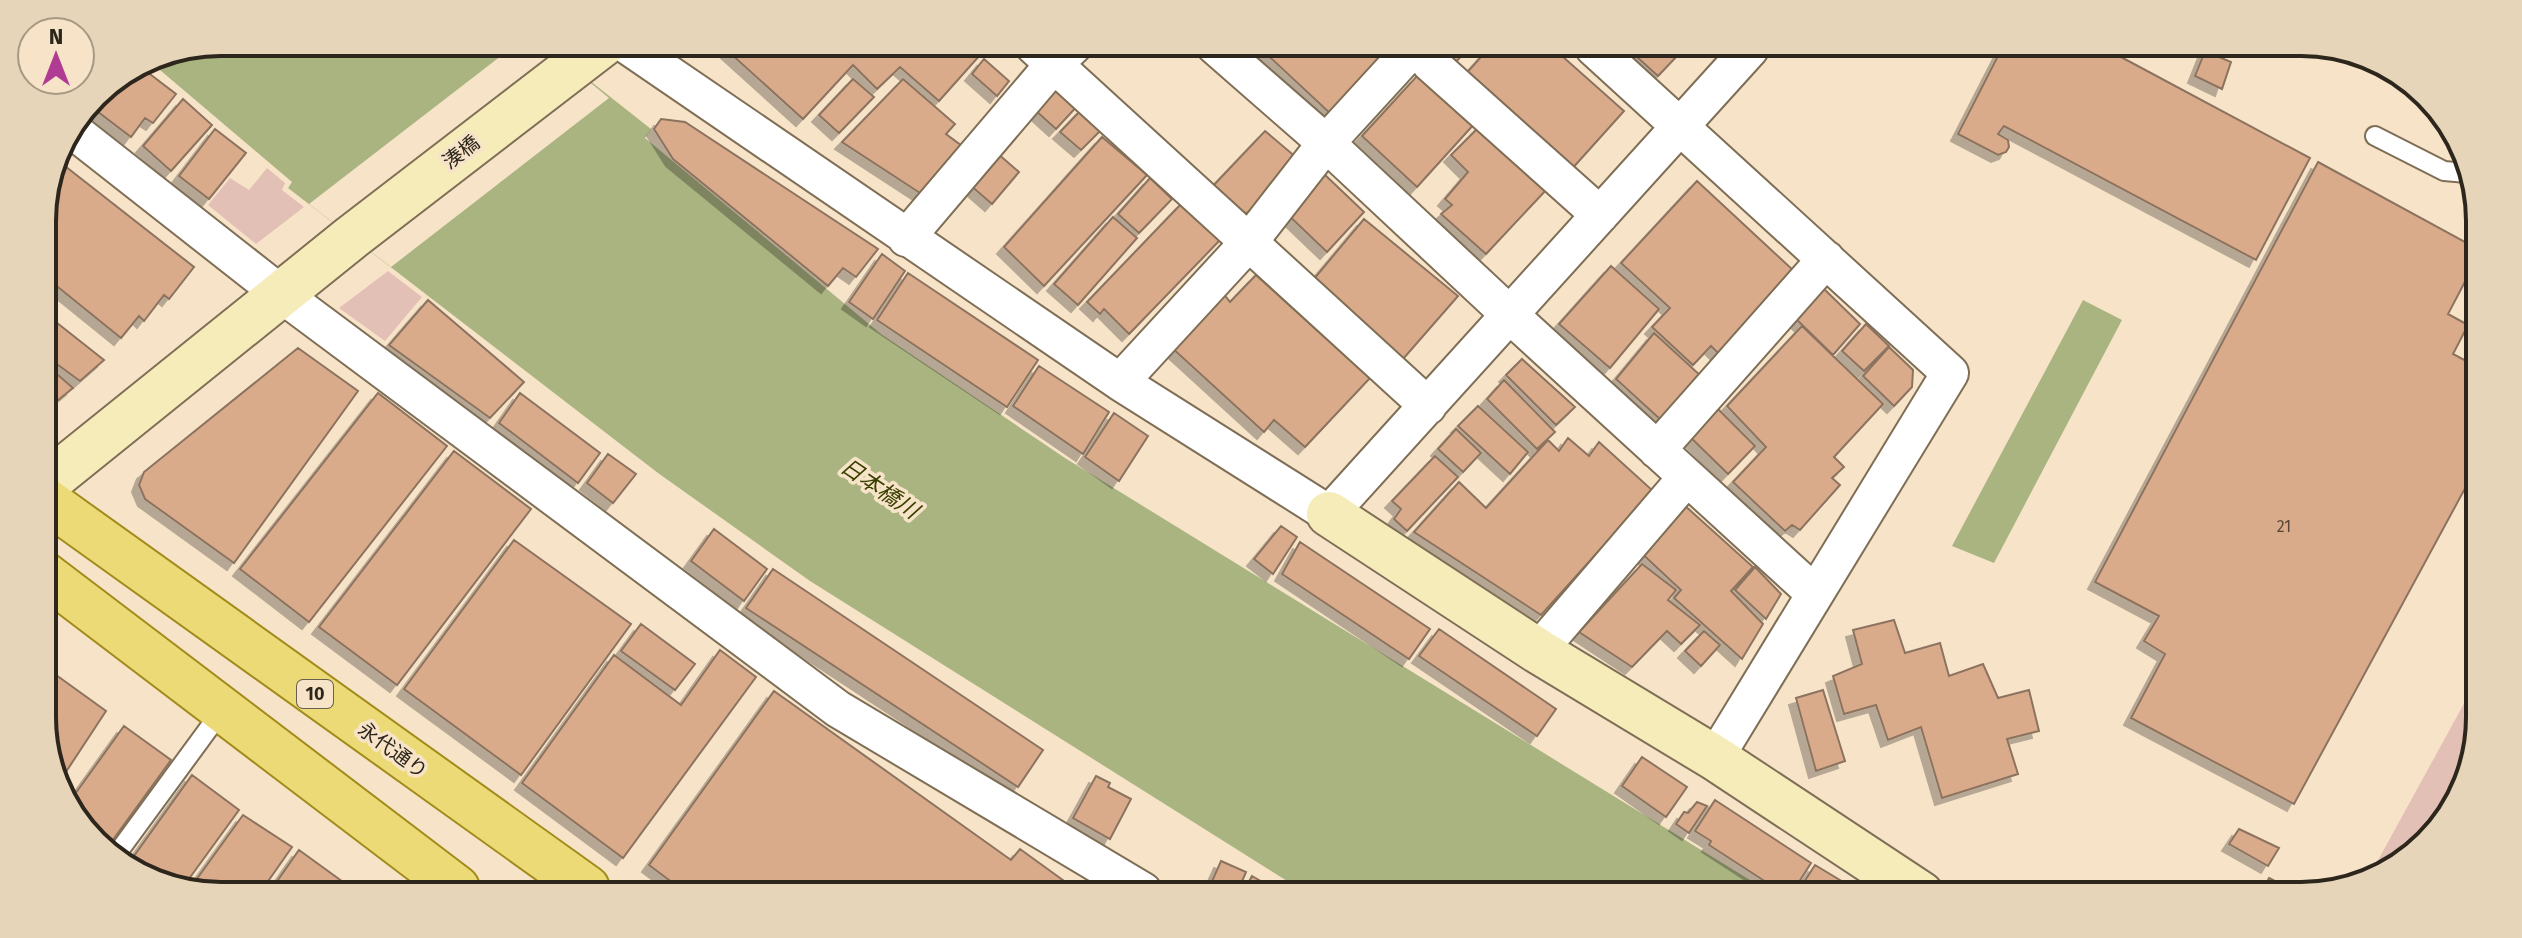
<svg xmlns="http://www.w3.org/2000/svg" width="2522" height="938" font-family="'Fira Sans','Noto Sans JP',sans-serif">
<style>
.green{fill:#e3c0b5}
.water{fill:#aab481}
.pier{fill:#f7e4c8}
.building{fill:#daab8a;stroke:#8c7360;stroke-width:2;filter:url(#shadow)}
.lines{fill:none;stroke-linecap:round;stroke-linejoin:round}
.lane-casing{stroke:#7f6e56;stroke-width:22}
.street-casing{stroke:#7f6e56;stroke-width:40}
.secondary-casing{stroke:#7f6e56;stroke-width:48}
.primary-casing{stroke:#a18b1b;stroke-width:48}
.lane{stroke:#fff;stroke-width:18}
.street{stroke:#fff;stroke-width:36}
.secondary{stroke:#f6ecba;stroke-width:44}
.primary{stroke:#ecda76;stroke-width:44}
.labels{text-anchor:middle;stroke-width:7;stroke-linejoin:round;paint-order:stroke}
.number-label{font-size:16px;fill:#584738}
.shield{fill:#f7e4c8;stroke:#6a5f50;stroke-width:2}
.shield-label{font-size:18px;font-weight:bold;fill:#2d261c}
.street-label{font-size:20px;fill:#2d261c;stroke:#f7e4c8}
.water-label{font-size:22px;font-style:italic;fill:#394001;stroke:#f7e4c8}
.rim{fill:none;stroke:#2d261c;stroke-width:4}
</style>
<defs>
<filter id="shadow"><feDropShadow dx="-7" dy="7" stdDeviation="0" flood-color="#0004"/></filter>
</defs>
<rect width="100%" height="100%" fill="#f7e4c8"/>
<!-- green -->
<path class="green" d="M267,168l18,15 -3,7 22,17 -48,37 -48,-39 22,-27 19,12z
M388,271l34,26 -37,44 -46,-33z
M2472,689l-1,85 -61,85 -39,14z"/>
<!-- water -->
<path class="water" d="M221,42l321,1 109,86 -6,9 236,196 184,124 706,435 -468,-2 -493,-310 -152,-108 -370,-285 4,-6 -145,-123 6,-4z
M2083,300l39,20 -128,243 -42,-17z"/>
<!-- pier -->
<path class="pier" d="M510,43h32l67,55 -218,169 -82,-63 201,-155z"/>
<!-- building -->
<path class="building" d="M720,44l269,1 -50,56 -39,-34 -23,22 -24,-24 -50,54z
M1259,47h119l9,8 -54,61z
M1439,47h31l-18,19z
M1489,48h64l71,63 -54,60 -107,-94z
M1627,48h46l6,6 -21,22z
M2001,50h124l-4,7 189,101 -54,102 -252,-134 -6,8 10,6 1,7 -3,5 -8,3 -40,-21z
M2205,51l26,11 -9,27 -27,-13z
M984,59l25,22 -12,15 -25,-22z
M138,65l38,29 -23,29 -8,-5 -14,19 -42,-32 14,-18z
M1417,76l58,47 -58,64 -55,-51z
M853,79l21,18 -35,36 -20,-18z
M903,79l52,45 -9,10 16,12 -42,47 -78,-51z
M1055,89l25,14 -24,26 -21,-19z
M183,99l29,26 -41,46 -28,-25z
M1083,108l21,19 -23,23 -21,-18z
M661,119l24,3 193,127 -22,28 -13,-9 -15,18 -155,-127 -19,-30z
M1479,127l68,62 -61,65 -45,-40 11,-9 -7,-6 23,-27 -17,-17z
M215,129l31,24 -37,46 -30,-23z
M1265,131l32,27 -46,54 -11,2 -29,-26z
M1102,137l45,38 -103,111 -40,-39z
M997,153l22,19 -27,32 -22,-19z
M56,159l138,108 -25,32 -5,-4 -20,26 -5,-5 -18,22 -78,-63 -1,-66z
M2318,162l160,87v8l-30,57 20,11 -15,29 23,12 -1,104 -181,334 -163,-86 34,-64 -21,-13 15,-25 -64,-34z
M1323,173l41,39 -37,40 -42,-40z
M1150,178l22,21 -33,34 -21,-19z
M1697,181l98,91 -76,82 -8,-8 -18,19 -41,-38 18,-19 -49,-45z
M1183,202l38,37 -92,95 -25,-25 -4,5 -13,-12z
M1113,217l24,21 -59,67 -24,-21z
M1364,219l94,77 -55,63 -90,-79z
M882,254l23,17 -32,48 -24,-17z
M1611,266l48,43 -49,59 -51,-44z
M908,273l130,87 -31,47 -130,-87z
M1256,275l114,103 -65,69 -31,-27 -10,12 -93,-85 52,-54 7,9z
M1821,286l39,38 -27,31 -40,-39z
M428,300l96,82 -34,36 -101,-73z
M47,315l57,45 -24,21 -37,-27v-34z
M1866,324l23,22 -25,25 -22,-20z
M1802,326l81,78 -49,53 10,10 -12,11 8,7 -40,45 -8,-5 -7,6 -52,-49 33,-35 -39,-41z
M1654,333l48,44 -41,43 -45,-41z
M1889,347l24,23 -1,17 -18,19 -31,-30z
M298,348l60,43 -124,172 -89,-64 -6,-14 5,-13z
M1522,359l53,48 -19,18 -50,-50z
M43,362l30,26 -27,22h-2z
M1039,366l70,46 -26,42 -70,-48z
M1504,380l51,52 -18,17 -50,-50z
M378,393l69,53 -138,176 -69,-53z
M520,393l80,60 -22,30 -79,-60z
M1713,404l42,42 -27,28 -44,-43z
M1478,406l50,46 -18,22 -52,-48z
M1114,413l34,23 -29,45 -34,-24z
M1456,429l25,24 -18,19 -25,-23z
M1568,438l21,18 10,-14 54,49 -112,124 -127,-83 45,-50 27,26 62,-68 11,11z
M454,451l77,58 -134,176 -78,-58z
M608,454l28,20 -23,29 -26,-20z
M1435,456l23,21 -51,54 -13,-12 7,-10 -9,-8z
M1683,504l70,63 -22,24 32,33 -21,35 -68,-61 7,-8 -44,-41z
M1281,526l16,11 -24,37 -19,-15z
M714,529l53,40 -23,32 -53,-40z
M514,540l117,84 -110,151 -117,-86z
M1300,542l130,87 -21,30 -127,-85z
M1642,564l34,26 -8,10 32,25 -19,19 -14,-13 -35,36 -53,-35z
M1755,567l26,27 -15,25 -31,-29z
M773,569l270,181 -25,37 -272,-179z
M1894,620l11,33 35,-10 9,33 34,-12 15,34 31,-8 10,41 -32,8 11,35 -76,24 -21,-71 -33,13 -12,-35 -32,9 -11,-38 29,-12 -9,-34z
M641,624l54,40 -20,26 -54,-39z
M1439,629l117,80 -19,27 -118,-80z
M1704,631l16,14 -19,21 -16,-15z
M720,650l36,27 -133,181 -101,-75 92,-128 67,50z
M45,667l61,44 -46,70 -15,-30z
M1823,690l22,71 -29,10 -20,-73z
M774,691l237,169 9,-11 51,37 -3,4 -387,-1 -32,-24z
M124,726l47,34 -59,81 -34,-24 -8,-16z
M1642,757l45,30 -21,30 -44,-31z
M192,775l47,35 -56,77h-19l-35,-24z
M1096,776l14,7 -2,4 23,12 -21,40 -37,-21z
M1715,800l96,63 -19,30h-9l-74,-48 2,-4 -16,-10z
M1697,802l10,4 -18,27 -13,-9 8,-12 4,1z
M243,815l49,32 -28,40h-73z
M2239,829l40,19 -11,18 -39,-22z
M299,850l51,37h-77z
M1221,861l25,11 -8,19 -30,-1z
M1815,865l48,29 -66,-1z
M1252,876l26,15h-34z
M2269,878l35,18 -44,-1z"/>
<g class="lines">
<defs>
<path id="lane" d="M2375,136l69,35 23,2
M116,855l107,-146"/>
<path id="street" d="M625,44l495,338 209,132 421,-465
M1034,46l394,360
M1215,46l111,97 184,172 304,278
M1419,47l11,16 170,152
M1594,48l356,325 -235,385
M71,129l210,165 557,415 305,182
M906,238l148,-174 19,-18
M1120,382l129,-140 77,-99 88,-96
M1657,450l169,-191
M1538,651l149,-174"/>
<path id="secondary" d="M44,485l308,-248 251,-193
M1329,514l209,137 177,107 206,136"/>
<path id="primary" d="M44,499l543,389
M44,574l413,314"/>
</defs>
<!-- lane casing -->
<use href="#lane" class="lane-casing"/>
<!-- street casing -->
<use href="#street" class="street-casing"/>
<!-- secondary casing -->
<use href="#secondary" class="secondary-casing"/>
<!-- primary casing -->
<use href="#primary" class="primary-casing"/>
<!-- lane -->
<use href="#lane" class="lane"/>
<!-- street -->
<use href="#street" class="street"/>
<!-- secondary -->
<use href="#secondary" class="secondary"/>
<!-- primary -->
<use href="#primary" class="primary"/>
</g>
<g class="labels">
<!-- number labels -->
<g class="number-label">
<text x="2284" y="532">21</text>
</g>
<!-- shield labels -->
<rect class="shield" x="297" y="680" width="36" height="28" rx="6"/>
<g class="shield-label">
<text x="315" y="700">10</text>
</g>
<!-- street labels -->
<g class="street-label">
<text transform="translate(461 152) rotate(-38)" y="7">湊橋</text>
<text transform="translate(393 750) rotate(36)" y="7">永代通り</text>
</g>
<!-- water labels -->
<g class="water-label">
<text transform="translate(880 488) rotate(34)" y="8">日本橋川</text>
</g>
</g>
<!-- crop -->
<path d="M0 0H2522V938H0ZM221 56H2301A165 165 0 0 1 2466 221V717A165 165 0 0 1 2301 882H221A165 165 0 0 1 56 717V221A165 165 0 0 1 221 56Z" fill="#e7d5ba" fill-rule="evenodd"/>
<path class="rim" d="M221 56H2301A165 165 0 0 1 2466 221V717A165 165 0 0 1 2301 882H221A165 165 0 0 1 56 717V221A165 165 0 0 1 221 56Z"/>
<!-- north arrow -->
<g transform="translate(56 56)"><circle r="38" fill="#f7e4c8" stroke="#a69883" stroke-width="2"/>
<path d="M0-6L14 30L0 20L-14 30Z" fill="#b03b93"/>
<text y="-12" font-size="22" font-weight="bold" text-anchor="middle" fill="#2d261c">N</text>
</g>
</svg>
